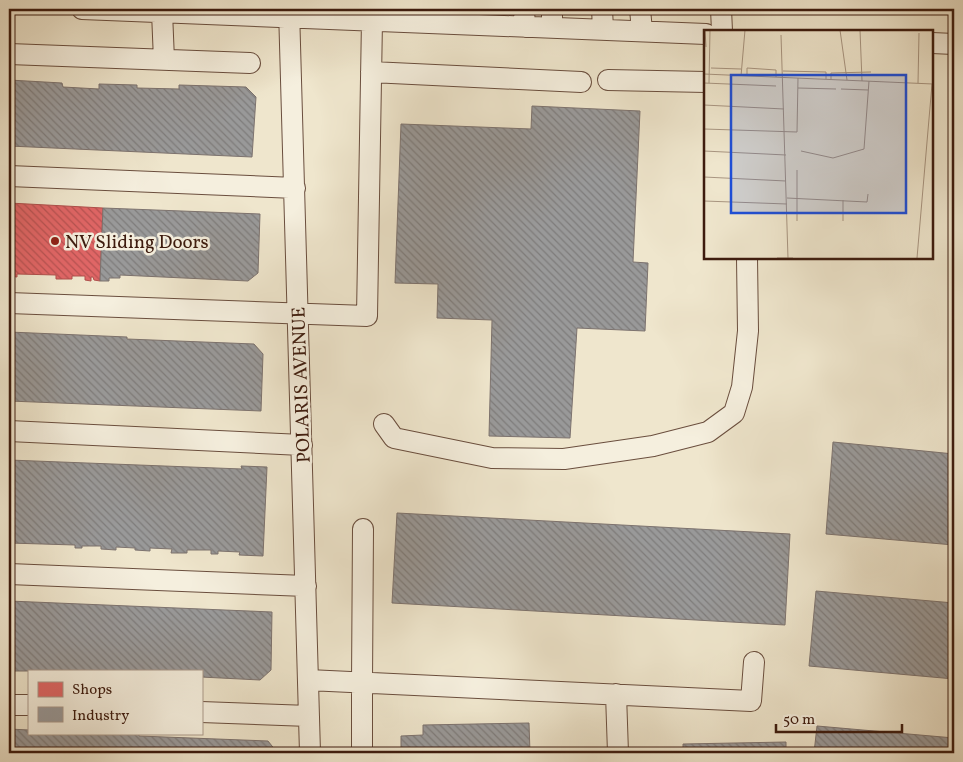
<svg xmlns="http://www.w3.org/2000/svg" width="963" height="762" font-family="Vollkorn,serif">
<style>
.shops{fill:url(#shops-back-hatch);stroke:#af504c}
.industry{fill:url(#industry-back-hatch);stroke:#7d736f}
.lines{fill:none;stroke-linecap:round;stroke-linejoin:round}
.minor-casing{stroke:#6a4e3e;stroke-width:22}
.minor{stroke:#f5efde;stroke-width:20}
.poi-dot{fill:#8f2418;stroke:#f5efde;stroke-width:2}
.labels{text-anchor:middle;stroke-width:5;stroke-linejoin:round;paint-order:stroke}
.poi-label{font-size:19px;fill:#3d1b0e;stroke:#f5efde;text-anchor:start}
.street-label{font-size:19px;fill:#3d1b0e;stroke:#f5efde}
.inset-road{fill:none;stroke:#a89581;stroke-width:1}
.view{fill:#1d4ed8;fill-opacity:0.15;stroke:#1d4ed8;stroke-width:2.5}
.inset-edge{fill:none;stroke:#3d1b0e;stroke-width:2.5}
</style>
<defs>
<pattern id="shops-back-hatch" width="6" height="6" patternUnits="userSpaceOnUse" patternTransform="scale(1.25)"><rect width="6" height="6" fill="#e06666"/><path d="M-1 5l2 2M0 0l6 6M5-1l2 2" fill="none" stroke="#b75352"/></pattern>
<pattern id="industry-back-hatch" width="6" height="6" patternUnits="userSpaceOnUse" patternTransform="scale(1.25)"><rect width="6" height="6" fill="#999"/><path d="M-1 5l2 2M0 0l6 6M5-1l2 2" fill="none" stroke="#7e7c7b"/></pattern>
</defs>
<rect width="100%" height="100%" fill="#efe6cd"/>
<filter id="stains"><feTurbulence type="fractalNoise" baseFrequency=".004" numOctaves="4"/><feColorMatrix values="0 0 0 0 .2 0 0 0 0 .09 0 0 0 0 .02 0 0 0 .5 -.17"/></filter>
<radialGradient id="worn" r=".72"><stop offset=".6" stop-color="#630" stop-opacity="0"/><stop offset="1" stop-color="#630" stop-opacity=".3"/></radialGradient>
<!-- shops -->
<path class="shops" d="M9,203l94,5 -3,73 -6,-1 -1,-3h-2v4l-6,-1v-4h-13v3h-16v-4l-39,-1v3l-8,-1z"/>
<!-- industry -->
<path class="industry" d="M9,80l53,3 1,4 36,2v-5l38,1v3l42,1v-4l67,2 10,10 -4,60 -243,-11z
M532,106l108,5 -7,151 15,1 -3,68 -68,-3 -7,110 -81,-2 3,-116 -55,-2 1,-34 -43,-1 6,-159 130,5z
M103,208l157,6 -2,59 -10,8 -128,-6v3h-11v3h-9z
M9,332l118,5v2l127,5 9,10 -2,57 -252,-10z
M833,442l121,12v91l-128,-11z
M9,460l233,9 -1,-3 26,1 -4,89 -24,-1 1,-3 -22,-1v3h-7v-4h-24v3h-16l1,-4 -22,-1v3l-15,-1v-2l-19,-1v3l-15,-1v-3h-19v2h-7v-3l-66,-2z
M397,513l393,21 -5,91 -393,-22z
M816,591l138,12v76l-145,-13z
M9,601l263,11 -1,58 -11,10 -59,-3v-6h-190v2h-2z
M529,723l1,30h-129v-17l22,-1v-10z
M817,726l137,12v15h-140z
M9,729l20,1v3h82l28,1v2l129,5 8,10v2h-267z
M786,742v11h-128v-2l25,1v-8z"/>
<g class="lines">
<defs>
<path id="minor" d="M82,9l624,25
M289,9l21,744
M524,9l1,18
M552,9v18
M602,9l1,20
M640,9l2,22
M721,9l1,22
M162,12l2,48
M932,43l22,1
M9,54l241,9
M371,72l210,10
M608,80l98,2
M9,176l286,12
M9,303l358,13 5,-296
M384,424l10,14 98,20 72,1 89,-13 55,-14 26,-19 8,-26 6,-56 -1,-73
M9,431l293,14
M9,574l297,12
M308,680l443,21 3,-39
M616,694l2,59
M9,705h20
M201,712l108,4
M362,753v-71l1,-153"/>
</defs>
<!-- minor casing -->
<use href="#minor" class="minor-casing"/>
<!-- minor -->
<use href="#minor" class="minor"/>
</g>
<!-- markers -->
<circle class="poi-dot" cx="55" cy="241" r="5"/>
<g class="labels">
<!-- poi labels -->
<g class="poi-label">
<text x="65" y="248">NV Sliding Doors</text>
</g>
<!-- street labels -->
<g class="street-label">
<text transform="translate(300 385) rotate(-92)" y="7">POLARIS AVENUE</text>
</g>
</g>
<!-- overview -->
<g transform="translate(704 30)">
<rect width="229" height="229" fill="#efe6cd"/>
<path class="inset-road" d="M1,0l1,17M136,0l7,50M156,0l2,51M77,5l7,223M7,38l30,1M79,41l43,1v7M0,44l229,10M37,46l4,-46M43,46v-8l29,2v7M127,50v-7l40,-1M0,53l72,3M5,53l1,-53M214,53l1,-50M94,58l38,1M137,59l27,1M0,75l80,4M0,99l93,3 1,-54M0,121l82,4M97,121l32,7 31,-9 5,-68M93,140v51M0,147l82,4M83,168l80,4 1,-8M139,170v21M0,171l83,3M73,228h16M213,228l15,-174"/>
<path class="view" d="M27,45h175v138h-175z"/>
<rect width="229" height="229" class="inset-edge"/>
</g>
<!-- margin -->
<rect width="963" height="762" fill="none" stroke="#efe6cd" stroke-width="30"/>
<rect x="10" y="10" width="943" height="742" fill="none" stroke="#3d1b0e" stroke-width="2.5"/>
<rect x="15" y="15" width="933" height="732" fill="none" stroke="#3d1b0e"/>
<!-- legend -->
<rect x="28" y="670" width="175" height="65" fill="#f5efde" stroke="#ab9a8b"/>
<rect x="38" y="682" width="25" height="15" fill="#e06666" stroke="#ab9a8b"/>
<text x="72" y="694" font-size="15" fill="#3d1b0e">Shops</text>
<rect x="38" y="707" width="25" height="15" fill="#999999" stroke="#ab9a8b"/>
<text x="72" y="720" font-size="15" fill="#3d1b0e">Industry</text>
<!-- scale -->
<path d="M776 724v8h126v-8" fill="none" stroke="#3d1b0e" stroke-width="2.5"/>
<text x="783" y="724" font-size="15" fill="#3d1b0e" stroke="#f5efde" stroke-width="4" paint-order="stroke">50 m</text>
<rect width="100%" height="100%" filter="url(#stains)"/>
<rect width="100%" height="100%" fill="url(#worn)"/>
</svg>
